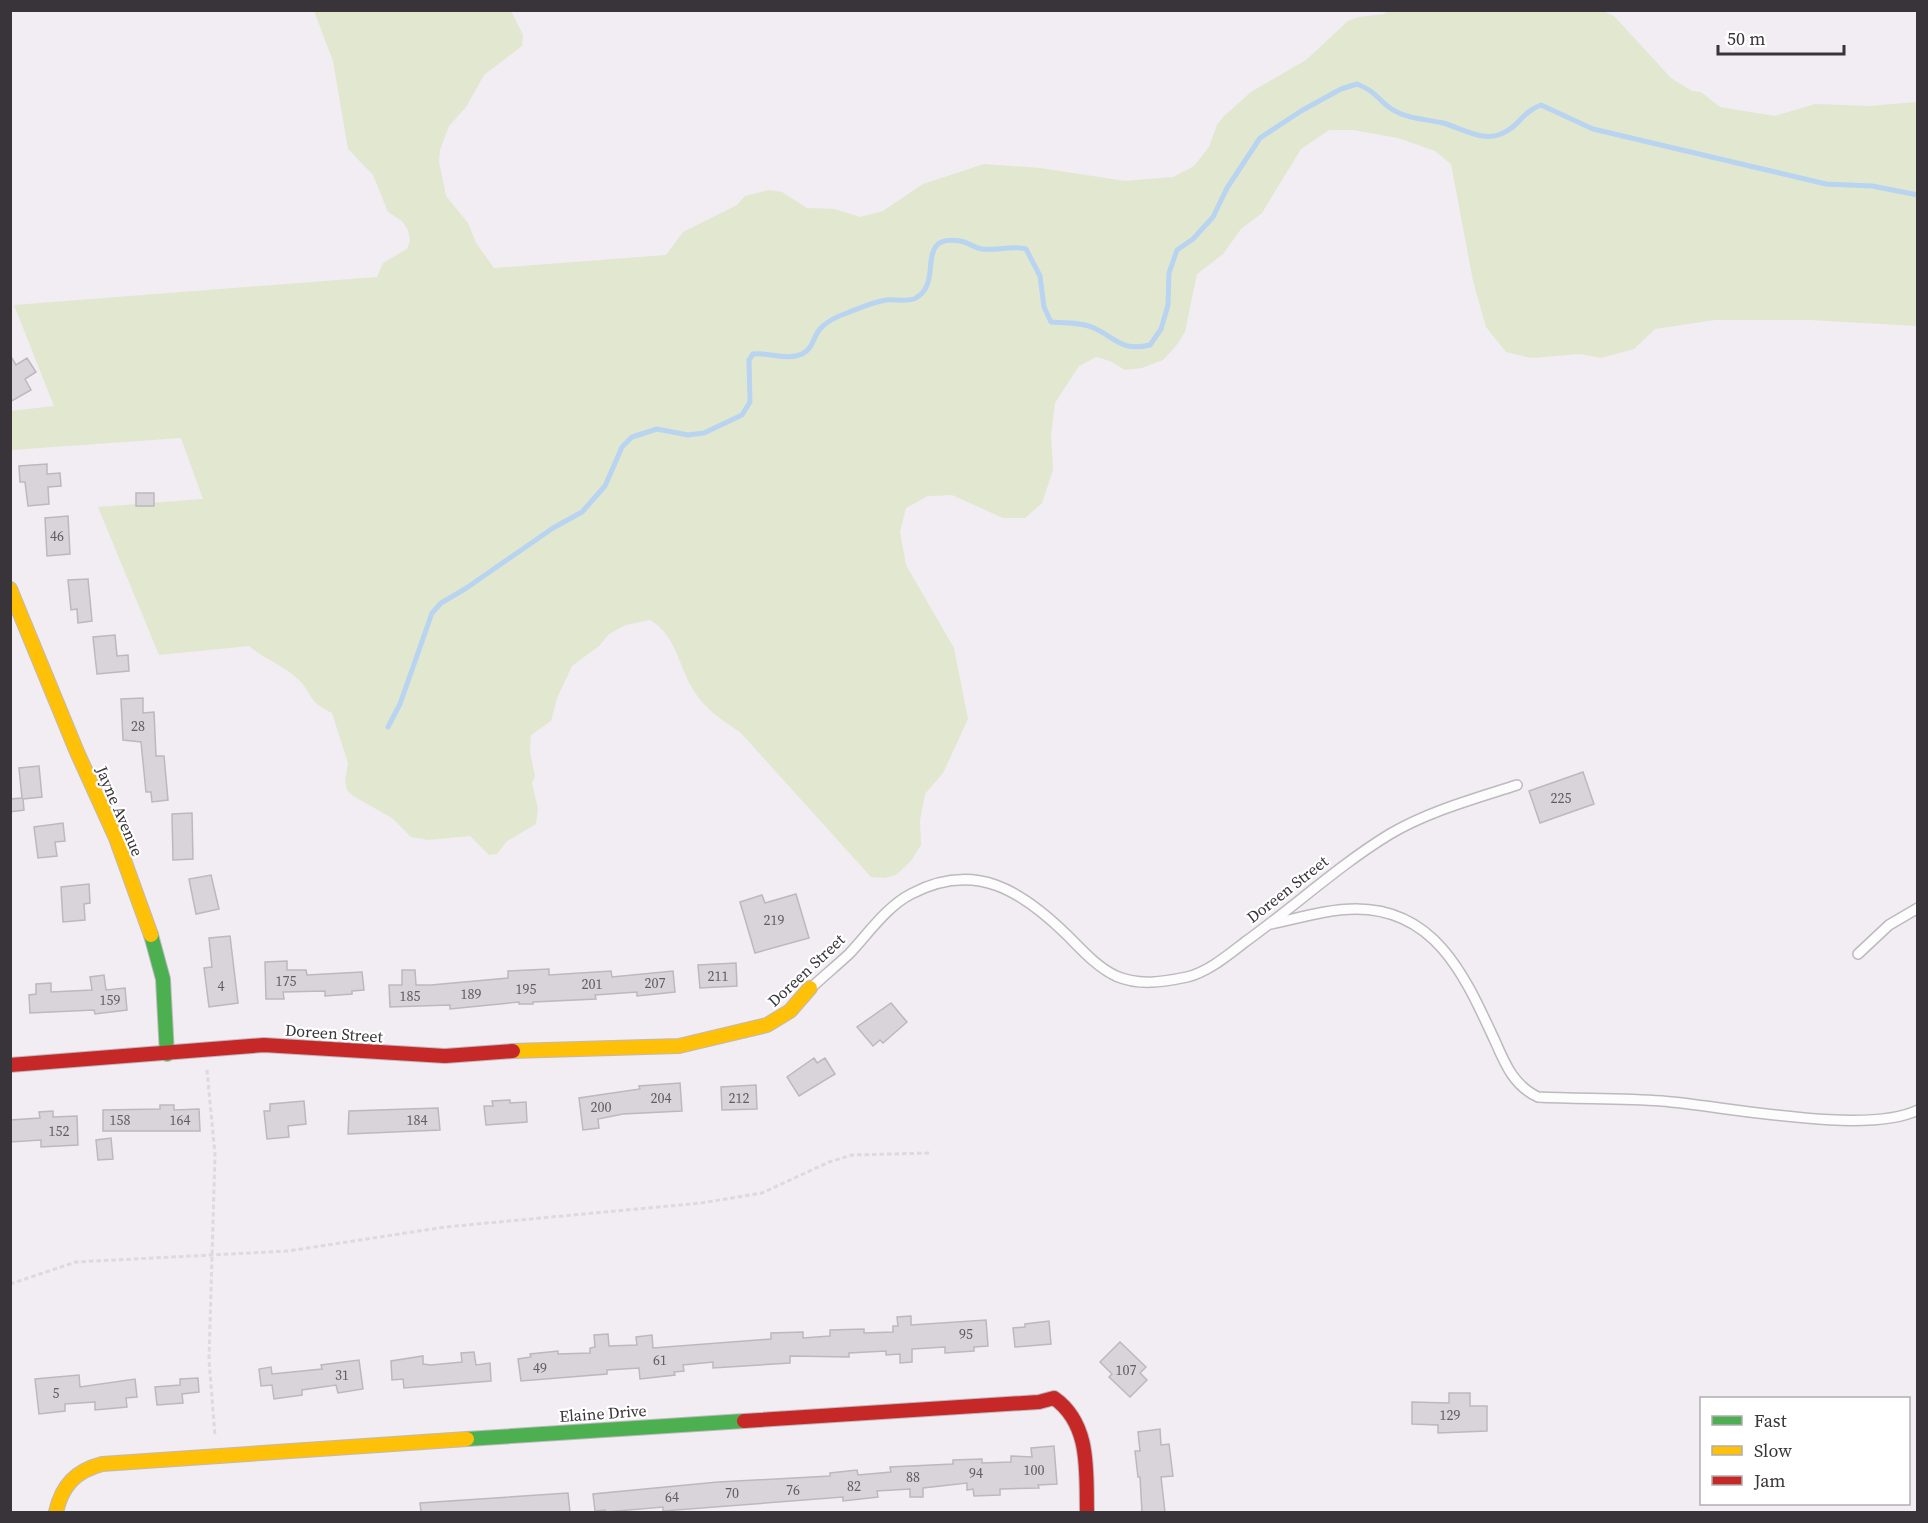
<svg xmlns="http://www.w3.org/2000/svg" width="1928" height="1523" font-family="'Source Serif 4',serif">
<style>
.green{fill:#e2e7d0}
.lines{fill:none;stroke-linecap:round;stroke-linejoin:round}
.stream{stroke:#b8d4f1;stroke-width:5}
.building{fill:#d8d4d9;stroke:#bcb8bd;stroke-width:1.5}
.lane-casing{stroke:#bdb9be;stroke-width:12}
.fast-casing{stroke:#bdb9be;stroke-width:16}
.slow-casing{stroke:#bdb9be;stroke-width:16}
.jam-casing{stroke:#bdb9be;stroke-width:16}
.path{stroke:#dcdadd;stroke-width:3;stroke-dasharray:4.5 3;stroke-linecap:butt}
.lane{stroke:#fdfcfd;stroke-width:9}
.fast{stroke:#4caf50;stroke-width:14}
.slow{stroke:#ffc107;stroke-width:14}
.jam{stroke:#c62828;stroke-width:14}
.labels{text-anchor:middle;stroke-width:4.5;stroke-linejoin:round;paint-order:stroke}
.number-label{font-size:14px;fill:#605c61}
.street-label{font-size:16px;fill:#383439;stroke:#fff}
</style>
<rect width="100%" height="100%" fill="#f1edf2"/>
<!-- green -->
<path class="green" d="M314,11h197l12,24 -1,11 -38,29 -18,32 -17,19 -9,24 -1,11 7,35 22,27 8,20 18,25 172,-13 17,-23 54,-27 8,-9 24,-6 13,2 25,16 28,1 25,8 23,-6 40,-27 61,-20 56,4 85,13 48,-4 21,-11 15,-19 8,-22 7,-9 27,-24 55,-32 42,-39 11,-4 25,-3 4,-3h215l11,5 57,62 21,13 9,1 19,15 55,9 40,-12 54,2 48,-4v224l-107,-6h-95l-60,9 -21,20 -33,9 -21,-4 -49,4 -25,-6 -20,-25 -13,-46 -22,-117 -16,-13 -37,-13 -45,-8h-24l-28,19 -39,64 -21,16 -18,25 -26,20 -12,58 -9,14 -13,14 -21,8 -17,2 -15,-9 -14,-4 -17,9 -24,37 -4,32 2,35 -11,33 -17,15h-22l-51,-23 -24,1 -22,12 -6,24 6,33 48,83 14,71 -25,54 -18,21 -5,26 1,25 -10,16 -15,14 -11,3 -14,-1 -131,-145c-17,-11 -35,-23 -46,-41 -16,-25 -17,-55 -44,-71l-24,5 -17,9 -10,12 -27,20 -15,32 -6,23 -20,14 -1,17 5,24 -3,7 6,26 -2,15 -29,17 -10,13 -8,1 -19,-19 -42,4 -17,-3 -19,-19 -39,-22 -6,-6 -2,-9 3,-18 -16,-50c-26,-13 -17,-16 -33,-33 -14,-14 -35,-21 -50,-34l-90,9 -61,-148 105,-8 -22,-61 -170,12v-39l43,-5 -40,-101 363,-28 6,-14 24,-14 3,-9 -2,-10 -6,-9 -14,-9 -15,-37 -25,-26 -15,-88z"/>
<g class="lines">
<!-- stream -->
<path class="stream" d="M388,727l12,-23 32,-91 9,-10 24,-14 88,-61 29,-16 23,-26 17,-39 10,-10 25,-8 31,6 16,-2 38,-18 8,-13 -1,-42 4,-6c16,-2 34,7 49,0 11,-5 11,-17 18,-25 7,-8 18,-13 27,-16 13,-5 26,-11 39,-13 9,-1 19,2 28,-1 32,-15 -2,-65 46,-58 8,1 14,7 22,8 16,2 29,-4 44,0l14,27 4,31 7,15c14,1 30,0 43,6 22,10 27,24 56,17l11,-16 7,-24 1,-32 8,-23 16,-11 20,-22 14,-29 33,-50 41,-27 40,-22 16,-5c20,8 19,14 33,24 16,11 35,11 53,15 18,5 39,19 58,11 20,-8 19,-21 40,-29l52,24 89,21 144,34 46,2 46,9"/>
</g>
<!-- building -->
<path class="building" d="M10,355l6,10 11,-7 9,14 -11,7 6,11 -21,12z
M47,464v10l13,-1 1,13 -13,1 1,17 -21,2 -3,-24h-5l-1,-16z
M136,493h18v13h-18z
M68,516l2,38 -23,2 -2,-38z
M88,579l4,42 -14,2 -1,-14 -6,1 -3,-30z
M115,635l2,21 11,-1 1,16 -32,3 -4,-37z
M143,698v15l11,-1 2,44h8l4,44 -16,2 -1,-10h-5l-5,-50 -18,-2 -2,-41z
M39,766l3,31 -19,2 1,11 -14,2v-13l12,-1 -3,-30z
M1583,772l11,32 -54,19 -11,-32z
M192,813l1,46 -20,1 -1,-46z
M63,823l2,18 -10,1 2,14 -19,2 -4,-31z
M211,875l8,34 -23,5 -7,-35z
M89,884l1,19 -6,1 1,16 -22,2 -2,-35z
M796,894l13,44 -54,15 -15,-51 22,-7 3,8z
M230,936l8,67 -29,4 -5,-39 8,-1 -3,-29z
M287,961v9h19l1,5 55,-3 2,18 -12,1v3l-27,2v-5l-42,1 1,7h-18l-1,-37z
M736,963l1,23 -37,2 -2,-23z
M549,969v6l62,-4 1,6 61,-6 2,21 -38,4v-4l-42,3 1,4 -63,3v2h-14v-2l-69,7v-4l-60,2 -1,-22h13v-15h13l1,15h15l77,-7v-7z
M104,975l2,15 19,-2 2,22 -32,4 -1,-4 -64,3 -1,-18 7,-1v-10l15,-1v9l41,-2 -2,-13z
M891,1003l16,19 -24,21 -3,-3 -7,6 -16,-19z
M814,1058l3,5 8,-5 10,16 -36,22 -12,-19z
M680,1083l2,28 -59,3 -25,5 1,9 -16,2 -4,-32 61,-9 -1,-3z
M756,1085l1,24 -35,1 -1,-23z
M510,1100v3l16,-1 1,20 -41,3 -2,-19h9l-1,-5z
M304,1101l2,23 -18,2 1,11 -22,2 -3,-28h6v-7z
M160,1105h14v5l25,-1 1,22h-97v-21l57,-1z
M438,1108l2,22 -92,4 1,-23z
M53,1111v6l24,-1 1,29 -37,2v-7l-31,2v-22l30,-2 -1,-6z
M111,1138l2,21 -15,1 -2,-20z
M911,1316v9l75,-5 2,26 -14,1v4l-29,2v-6l-33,2v13l-12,1v-9l-14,1v-4l-37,2v4l-59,-1v7l-77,5v-6l-30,3 1,6 -10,1 1,3 -35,4 -1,-11 -32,2v4l-86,7 -3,-22 13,-2 -1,-3 28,-3v3l32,-1v-5l5,-1 -1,-12 14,-1 1,12 28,-1 -1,-8 16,-2 1,13 118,-9v-6l32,-1v6l27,-2v-6l34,-1v4l29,-1v-6h5l-1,-9z
M1049,1321l2,23 -36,3 -2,-19 12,-1v-3z
M1120,1342l26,25 -6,6 7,7 -17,17 -21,-20 3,-3 -12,-12z
M474,1352l2,13 14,-2 1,18 -87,7 -1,-9 -11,1 -1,-19 32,-5v8l8,1 31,-3 -1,-9z
M359,1360l4,29 -25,4 -2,-8 -34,5v5l-28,4 -2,-14 -11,1 -2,-17 12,-2 1,7 50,-5 -1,-4z
M79,1375l1,12 55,-8 2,18 -11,1 1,9 -32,3v-8l-30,2v7l-26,3 -4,-35z
M198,1378l1,14 -17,2 1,9 -26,2 -2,-18 25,-2v-6z
M1449,1393h21v13h17v25l-49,2v-8l-26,-1v-22l37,1z
M1160,1429l1,16 8,-1 4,32 -12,1 4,35h-23l-2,-35h-2l-3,-26h5l-2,-19z
M1054,1446l3,38 -19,1 1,3 -39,1v6l-26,1 -1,-7 -6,1v-7l-44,5v9h-13v-8l-33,2 1,6 -35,4v-4l-180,14v-4l-57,5 -1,-2 -10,1 -2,-17 125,-12 112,-6v-3l27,-3 1,5 33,-3 -1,-5 63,-3v-4l29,-1v4l29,-1v-6l21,1 -1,-9z
M568,1493l2,19h-149l-1,-9z"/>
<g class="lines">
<defs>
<path id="lane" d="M1271,924c28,-6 57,-15 85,-15 81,0 110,70 139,132 10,23 19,45 43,56 41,2 83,1 124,4 62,5 204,35 256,9
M1858,954l31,-29 29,-17
M812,987c12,-11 25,-22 37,-33 19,-20 37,-47 62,-60 64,-34 111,-3 156,41 15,15 30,32 49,41 23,10 47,6 71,1 21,-5 41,-22 58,-35 49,-35 94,-77 145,-108 39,-23 84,-35 127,-49"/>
<path id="fast" d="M151,935l12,44 4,75
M467,1439l277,-18"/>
<path id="slow" d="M10,589l67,163 39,86 35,97
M513,1051l166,-5 88,-21 23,-14 20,-23
M56,1512c6,-27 20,-41 46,-48l365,-25"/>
<path id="jam" d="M10,1065l254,-20 181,11 68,-5
M744,1421l295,-19 15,-4c37,26 32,74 33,114"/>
</defs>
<!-- lane casing -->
<use href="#lane" class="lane-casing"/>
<!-- fast casing -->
<use href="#fast" class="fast-casing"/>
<!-- slow casing -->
<use href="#slow" class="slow-casing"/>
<!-- jam casing -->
<use href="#jam" class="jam-casing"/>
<!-- path -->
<path class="path" d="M207,1070l8,85 -6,205 6,75
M10,1284l66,-22 212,-11 157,-24 256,-24 61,-10 67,-31 23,-7 79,-2"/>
<!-- lane -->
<use href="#lane" class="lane"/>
<!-- fast -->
<use href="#fast" class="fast"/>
<!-- slow -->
<use href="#slow" class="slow"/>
<!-- jam -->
<use href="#jam" class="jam"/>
</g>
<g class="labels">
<!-- number labels -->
<g class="number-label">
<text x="57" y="541">46</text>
<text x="138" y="731">28</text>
<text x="1561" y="803">225</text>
<text x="774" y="925">219</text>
<text x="718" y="981">211</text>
<text x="286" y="986">175</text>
<text x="655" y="988">207</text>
<text x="592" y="989">201</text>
<text x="221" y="991">4</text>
<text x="526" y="994">195</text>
<text x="471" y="999">189</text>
<text x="410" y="1001">185</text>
<text x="110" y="1005">159</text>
<text x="661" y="1103">204</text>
<text x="739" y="1103">212</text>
<text x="601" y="1112">200</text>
<text x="120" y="1125">158</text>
<text x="180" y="1125">164</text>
<text x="417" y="1125">184</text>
<text x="59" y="1136">152</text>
<text x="966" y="1339">95</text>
<text x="660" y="1365">61</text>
<text x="540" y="1373">49</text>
<text x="1126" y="1375">107</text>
<text x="342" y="1380">31</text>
<text x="56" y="1398">5</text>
<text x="1450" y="1420">129</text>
<text x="1034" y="1475">100</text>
<text x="976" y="1478">94</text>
<text x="913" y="1482">88</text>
<text x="854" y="1491">82</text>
<text x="793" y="1495">76</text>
<text x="732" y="1498">70</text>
<text x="672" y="1502">64</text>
</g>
<!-- street labels -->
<g class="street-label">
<text transform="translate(120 811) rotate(67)" y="6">Jayne Avenue</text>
<text transform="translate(1287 889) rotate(-38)" y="6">Doreen Street</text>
<text transform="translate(806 970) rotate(-43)" y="6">Doreen Street</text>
<text transform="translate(334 1033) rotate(4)" y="6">Doreen Street</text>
<text transform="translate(603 1413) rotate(-4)" y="6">Elaine Drive</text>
</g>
</g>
<!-- border -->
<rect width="1928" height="1523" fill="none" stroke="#383439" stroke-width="24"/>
<!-- legend -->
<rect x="1700" y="1397" width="210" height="108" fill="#ffffff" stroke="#afaeb0" stroke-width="1.5"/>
<rect x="1712" y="1416" width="30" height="9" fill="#4caf50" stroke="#afaeb0" stroke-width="1.5"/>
<text x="1754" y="1427" font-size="18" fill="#383439">Fast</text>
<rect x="1712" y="1446" width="30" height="9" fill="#ffc107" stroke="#afaeb0" stroke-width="1.5"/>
<text x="1754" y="1457" font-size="18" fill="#383439">Slow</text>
<rect x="1712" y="1476" width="30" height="9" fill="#c62828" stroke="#afaeb0" stroke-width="1.5"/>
<text x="1754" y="1487" font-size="18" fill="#383439">Jam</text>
<!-- scale -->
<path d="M1718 45v9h126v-9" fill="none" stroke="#383439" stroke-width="3"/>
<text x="1727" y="45" font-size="18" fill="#383439" stroke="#ffffff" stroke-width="4.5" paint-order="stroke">50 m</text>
</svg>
